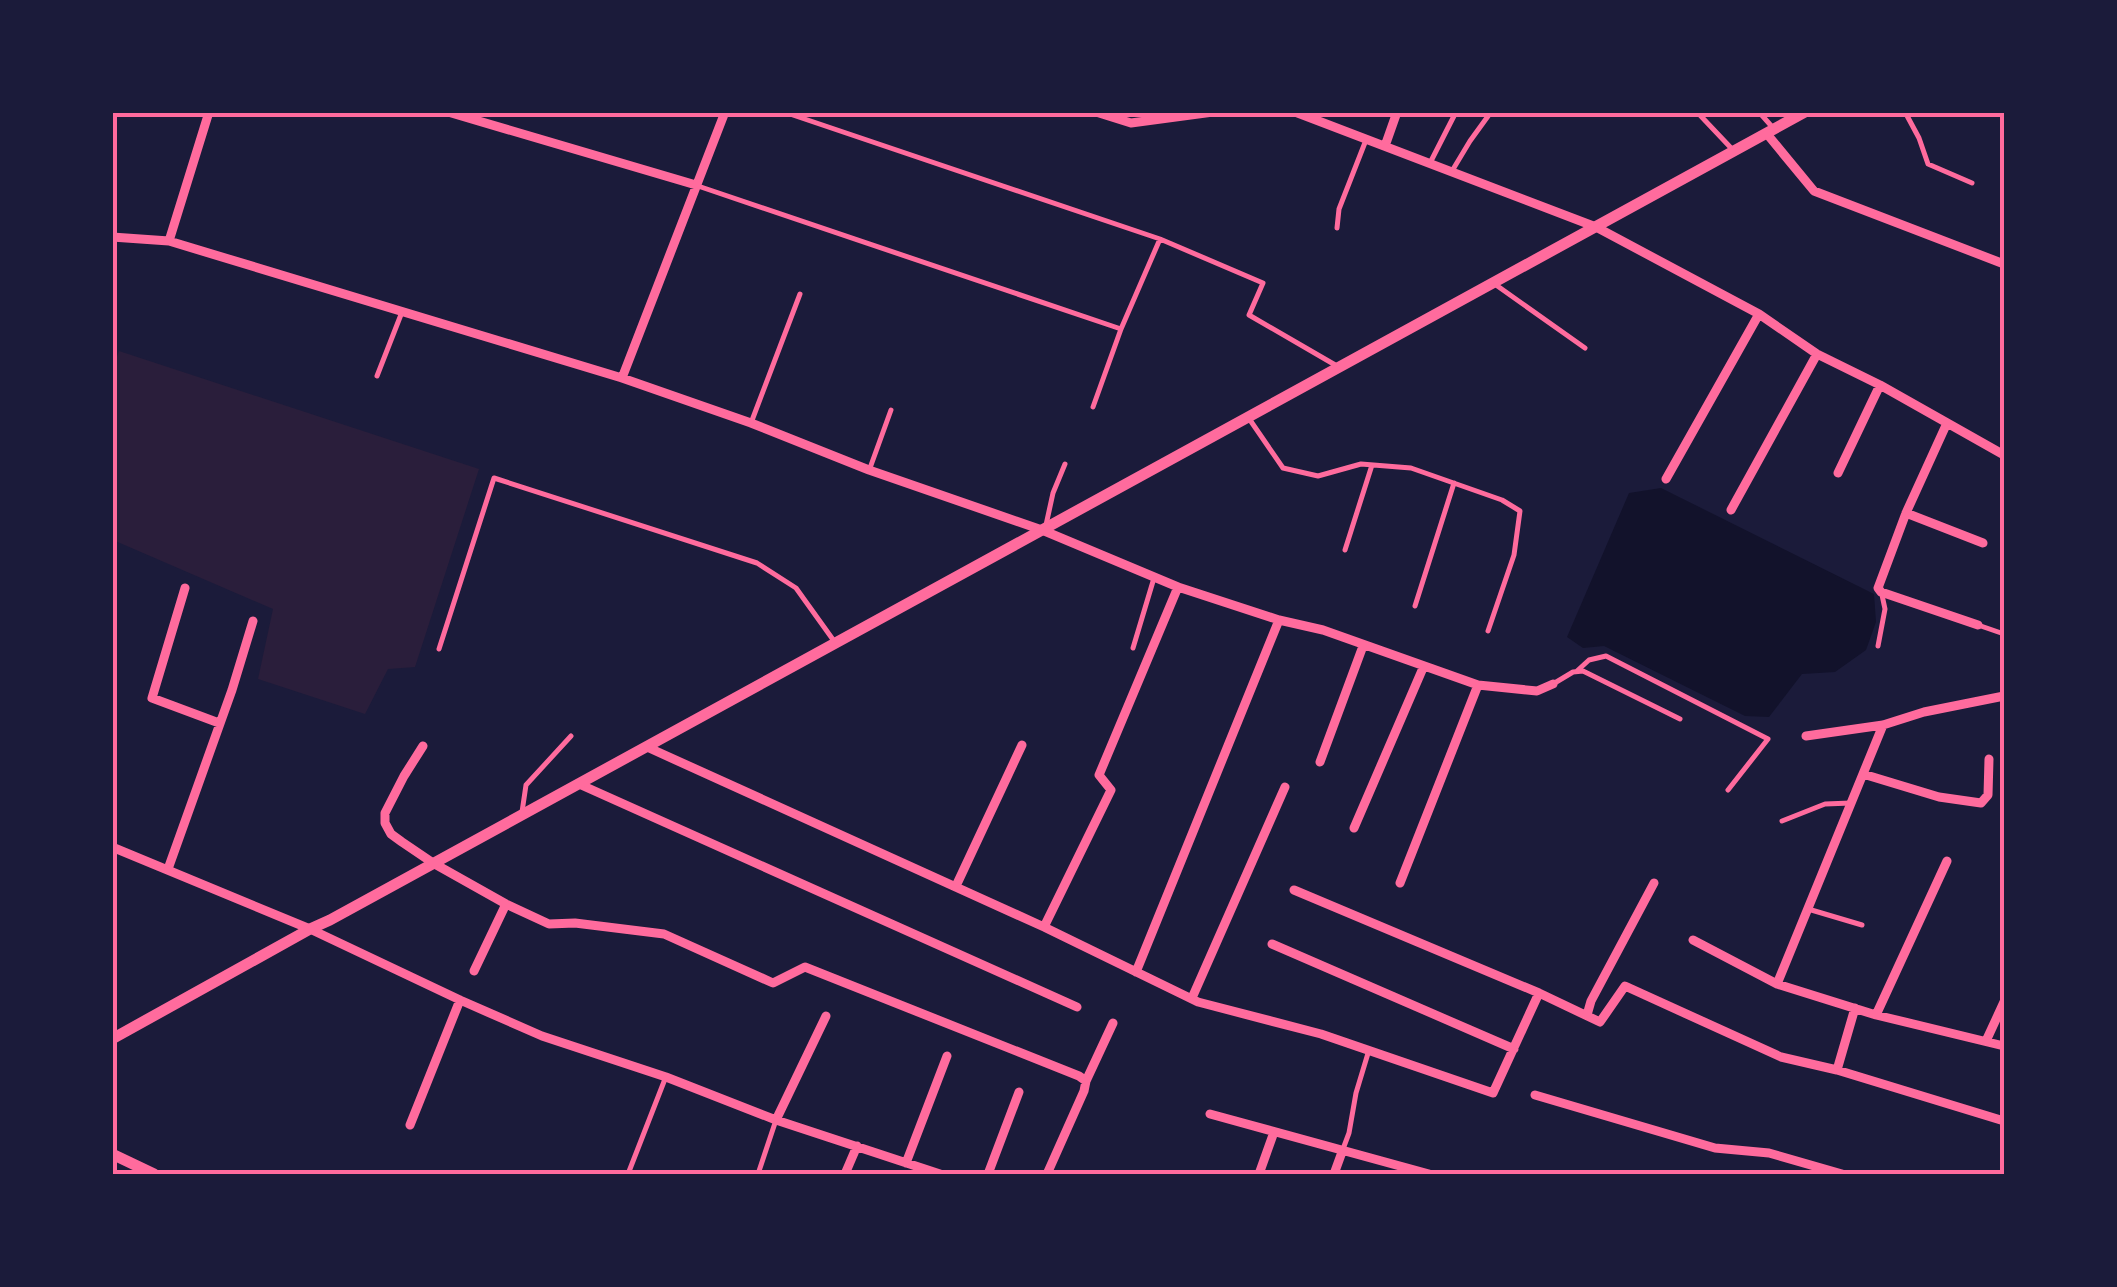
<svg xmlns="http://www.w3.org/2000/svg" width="2117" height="1287" font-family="'Roboto Condensed',sans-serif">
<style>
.green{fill:#2a1e3b}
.water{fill:#12122b}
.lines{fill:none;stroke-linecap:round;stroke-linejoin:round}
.service{stroke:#ff6b9d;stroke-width:5}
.minor{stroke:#ff6b9d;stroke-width:9}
.tertiary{stroke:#ff6b9d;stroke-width:11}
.neatline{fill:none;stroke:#ff6b9d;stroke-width:4}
</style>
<rect width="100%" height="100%" fill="#1b1b3a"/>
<!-- green -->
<path class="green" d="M119,351l360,118 -64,198 -27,2 -23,45 -107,-35 15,-70 -160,-69 -1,-169z"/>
<!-- water -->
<path class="water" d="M1661,488l213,106 2,28 -10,28 -31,22 -33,2 -33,43 -24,-1 -141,-70 -21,2 -16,-11 62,-144z"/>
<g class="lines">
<!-- service -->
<path class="service" d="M784,112l376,127 103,44 -14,32 88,51
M1697,112l35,37
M1759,112l15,17
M1905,112l14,26 9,26 44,19
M1430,163l26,-51
M1452,171l18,-30 21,-29
M698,186l423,143
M1337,228l2,-19 27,-69
M1496,285l89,63
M377,376l25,-64
M1093,407l28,-78 39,-90
M1250,420l33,48 35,8 43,-12 50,4 91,32 18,11 -6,44 -26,76
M751,423l49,-129
M870,468l21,-58
M1046,525l7,-32 12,-29
M1345,550l27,-85
M1415,606l39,-123
M1978,625l26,9
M1878,646l7,-37 -3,-14
M1133,648l21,-70
M439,649l55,-171 263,85 39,25 38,53
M1577,671l12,-11 17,-4 162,83 -40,51
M1553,684l20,-12 10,-1 97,48
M522,812l4,-27 45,-49
M1782,821l43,-17 26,-1
M1808,909l54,16
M1343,1149l6,-16 7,-40 13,-43
M628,1174l37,-95
M758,1174l18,-54"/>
<!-- minor -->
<path class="minor" d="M448,112l248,73
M1096,112l35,11 82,-11
M1295,112l301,115 163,87 58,40 63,31 124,70
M1767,134l47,57 190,73
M1385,146l12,-34
M112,237l57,4 453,137 129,45 118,47 173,60 136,57 101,33 44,10 155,55 59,6 16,-7
M169,241l40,-129
M622,378l103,-266
M1947,423l-41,90 -28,75 3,4 97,33
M1838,473l42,-88
M1666,479l93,-165
M1731,510l86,-156
M1906,513l77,30
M185,588l-33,110 67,25
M1806,736l77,-11 41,-13 80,-16
M423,746l-19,30 -19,37v10l6,11 11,8 31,21 73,41 43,20 26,-1 89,11 109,49 32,-16 274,109 7,5 -2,10 -37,83
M647,747l397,180 154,75 123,32 172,59 46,-100
M1320,762l43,-116
M1863,774l76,23 42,6 7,-8 1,-36
M579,784l498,223
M1354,828l69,-160
M112,847l198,82 150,71 82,36 124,41 110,43 164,54
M168,869l64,-179 21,-69
M1400,883l78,-198
M956,886l66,-141
M1294,890l245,103 61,29 25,-36 156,71 56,13 167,51
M1044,927l67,-137 -12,-15 79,-188
M1693,940l84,44 99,31 128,31
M1272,944l242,105
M474,971l32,-67
M1136,972l143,-352
M1777,984l106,-259
M1192,998l93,-211
M1587,1015l4,-14 63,-118
M1876,1015l71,-154
M1986,1041l18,-39
M1837,1070l18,-62
M1086,1081l27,-58
M1535,1095l180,53 54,5 73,21
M1210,1114l219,60
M776,1120l50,-104
M410,1125l50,-125
M906,1163l41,-107
M845,1174l12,-28
M988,1174l31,-82
M1259,1174l15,-42
M1334,1174l8,-22"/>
<!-- tertiary -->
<path class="tertiary" d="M112,1039l198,-110 20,-9 1475,-808
M112,1154l42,20"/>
</g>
<!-- border -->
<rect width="2117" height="1287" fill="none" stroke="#1b1b3a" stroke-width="230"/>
<rect x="115" y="115" width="1887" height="1057" class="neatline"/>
</svg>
